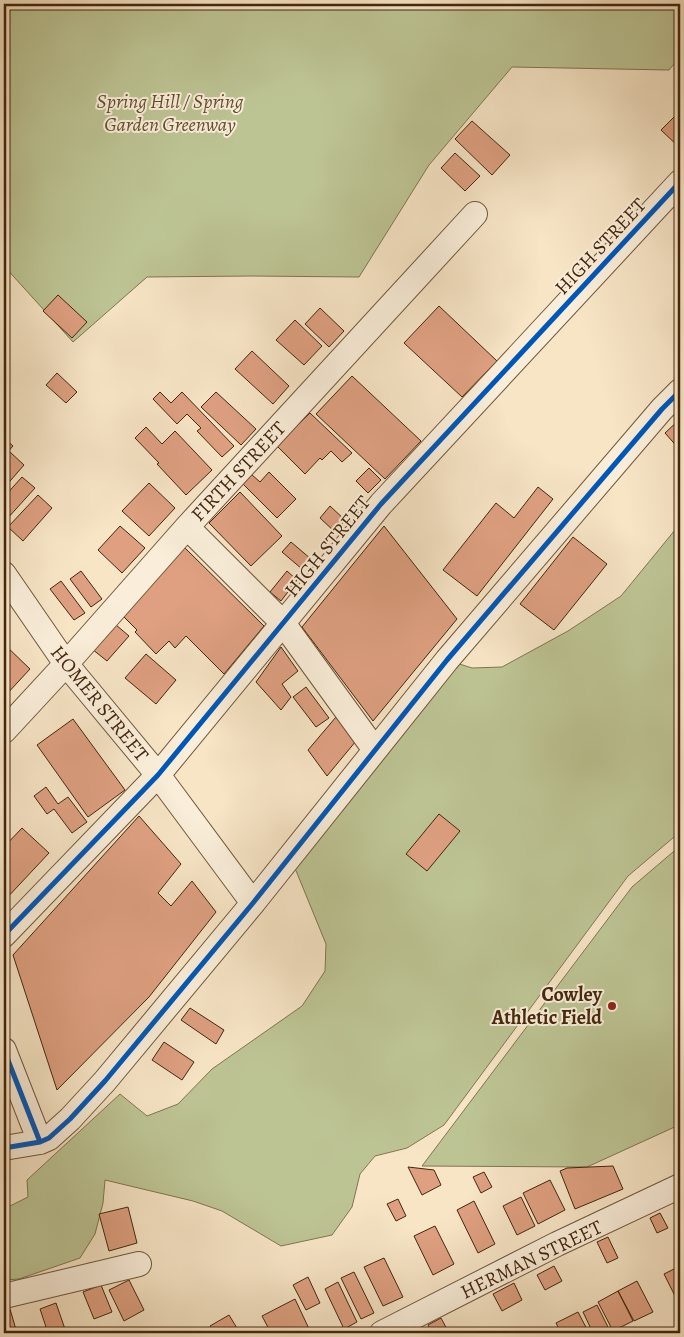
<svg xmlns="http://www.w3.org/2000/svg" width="684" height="1337" font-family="Alegreya,serif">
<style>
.green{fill:#bdc494;stroke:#807550}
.building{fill:#dea081;stroke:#43260d}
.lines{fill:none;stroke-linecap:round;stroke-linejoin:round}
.minor-casing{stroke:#70563b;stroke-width:26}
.minor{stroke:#faeeda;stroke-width:24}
.cycleway-casing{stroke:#faeeda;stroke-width:8}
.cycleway{stroke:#0057b8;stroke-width:5}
.poi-dot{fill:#8f2418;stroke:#faeeda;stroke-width:2}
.labels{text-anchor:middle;stroke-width:4;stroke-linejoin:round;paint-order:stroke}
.park-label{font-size:20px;font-style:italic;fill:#624e2f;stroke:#faeeda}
.street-label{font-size:20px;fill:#43260d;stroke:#faeeda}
.poi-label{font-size:20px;font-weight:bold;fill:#43260d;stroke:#faeeda;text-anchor:end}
</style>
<rect width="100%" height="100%" fill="#f7e5c6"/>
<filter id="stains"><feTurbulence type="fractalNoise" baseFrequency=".004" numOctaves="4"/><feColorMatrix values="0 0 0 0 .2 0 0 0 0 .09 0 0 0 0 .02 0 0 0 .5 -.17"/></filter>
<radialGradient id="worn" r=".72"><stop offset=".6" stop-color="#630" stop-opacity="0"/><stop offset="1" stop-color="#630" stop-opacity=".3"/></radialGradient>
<!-- green -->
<path class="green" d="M4,4h676v53l-11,13 -157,-3 -83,98 -70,112 -108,-1 -104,1 -74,65 -69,-76z
M675,530l5,3v299l-52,44 -184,249 -37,23 -32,8 -15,18 -8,33 -20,28 -51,11 -59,-35 -29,-10 -88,-21 -2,23 -8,31 -15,24 -61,21 -15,1v-71l24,-12 -1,-17 93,-86 27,22 31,-12 34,-35 90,-63 23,-35 1,-27 -36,-88 157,-196 25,8 30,-1 66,-36 53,-35z
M680,846v281l-1,-2 -92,42 -165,-1 210,-279z"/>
<!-- building -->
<path class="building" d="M674,117l6,6v25l-19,-18z
M472,121l38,34 -18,20 -37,-36z
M455,153l25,23 -15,15 -24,-23z
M58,295l29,27 -15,16 -29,-27z
M439,306l58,55 -35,36 -58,-54z
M320,308l24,23 -15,16 -24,-23z
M295,320l27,26 -18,19 -28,-25z
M252,351l37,35 -16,18 -38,-35z
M57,373l20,19 -11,11 -20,-18z
M352,376l69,65 -36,38 -69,-65z
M160,392l11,11 11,-11 52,54 -12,11 -25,-26 4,-3 -14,-14 -10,10 -24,-25z
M216,392l40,37 -15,16 -40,-38z
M310,413l42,40 -10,9 -11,-11 -9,9 -2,-2 -15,16 -28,-28z
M680,419v31l-15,-17z
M146,427l16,17 13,-13 37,39 -26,25 -29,-31 2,-1 -24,-25z
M4,438l9,8 -9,10z
M10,452l14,13 -20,23v-29z
M369,468l12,12 -13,13 -12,-12z
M269,472l27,27 -19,19 -35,-35 9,-9 9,8z
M22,477l13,11 -29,32 -2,-2v-21z
M149,483l26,25 -26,28 -27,-25z
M538,487l15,12 -76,97 -34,-26 53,-67 18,15z
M240,492l42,44 -31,30 -42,-43z
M38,495l14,13 -29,33 -15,-14z
M330,506l15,14 -10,12 -15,-14z
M120,526l25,22 -23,25 -24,-23z
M384,526l73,93 -84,102 -71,-94z
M573,537l34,27 -53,66 -34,-26z
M291,542l20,17 -9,10 -20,-17z
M185,548l79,78 -40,48 -38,-38 -11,12 -6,-7 -13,13 -21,-22 2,-2 -17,-17z
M81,571l21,28 -11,8 -21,-28z
M287,571l10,9 -16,21 -11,-9z
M61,581l24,32 -11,7 -24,-31z
M109,619l20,17 -22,25 -20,-16z
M4,644l26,25 -25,27 -1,-1z
M281,647l17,24 -16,13 9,13 -10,13 -25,-28z
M146,654l30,26 -20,24 -31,-26z
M306,687l23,31 -13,9 -23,-30z
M336,717l20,24 -29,35 -19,-26z
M73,719l52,71 -37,27 -51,-72z
M46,787l12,17 10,-7 19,25 -15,11 -18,-24 -7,5 -13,-18z
M439,814l21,17 -33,40 -21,-17z
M139,816l42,48 -23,29 13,13 21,-25 24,31 -67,85 -92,93 -44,-135z
M22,828l27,25 -45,48v-54z
M190,1008l34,22 -8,14 -35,-24z
M164,1042l30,20 -12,18 -30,-20z
M613,1166l10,23 -48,20 -15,-38 7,-3z
M408,1167l26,3 7,15 -19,10z
M484,1172l8,15 -11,6 -8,-16z
M550,1180l15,30 -27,14 -15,-31z
M521,1197l14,29 -18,9 -14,-29z
M398,1199l8,17 -10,5 -9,-17z
M474,1201l21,43 -17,9 -21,-43z
M128,1207l9,36 -28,8 -10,-37z
M660,1213l8,15 -11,5 -7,-15z
M435,1226l19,38 -21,11 -19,-39z
M608,1237l10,21 -11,5 -10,-21z
M384,1258l19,39 -20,9 -19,-39z
M554,1266l8,15 -17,9 -8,-15z
M680,1266v33l-3,1 -13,-26z
M354,1272l20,41 -13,6 -20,-41z
M308,1277l12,26 -14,7 -13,-25z
M129,1280l15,30 -20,11 -15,-31z
M637,1281l16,31 -19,9 -16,-30z
M338,1282l19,40 -13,7 -19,-40z
M514,1283l8,17 -20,11 -9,-17z
M101,1285l11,27 -18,7 -11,-27z
M618,1291l15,30 -20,10 -15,-29z
M295,1299l16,34h-40l-9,-17z
M56,1303l10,29 -5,1h-8l-2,-5 -4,2 -7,-21z
M597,1305l14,28h-18l-10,-21z
M10,1309l7,24h-13v-22z
M578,1312l11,21h-28l-5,-10z
M229,1315l11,18h-26l-4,-7z
M441,1318l8,15h-17l-4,-8z"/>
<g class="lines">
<defs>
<path id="minor" d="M187,527l96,96 92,127
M4,574l62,90 92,111 95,128
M4,731l62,-67 121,-137 288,-313
M4,935l154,-160 223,-271 299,-322
M4,1050l36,92
M4,1148l36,-6 9,-4 21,-19 35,-38 148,-178 194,-243 215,-251 18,-18
M4,1296l135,-32
M382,1333l175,-89 123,-58"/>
</defs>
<!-- minor casing -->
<use href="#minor" class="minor-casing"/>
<!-- minor -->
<use href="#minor" class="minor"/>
<defs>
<path id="cycleway" d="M4,935l154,-160 223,-271 299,-322
M4,1050l36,92
M4,1148l36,-6 9,-4 21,-19 35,-38 148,-178 194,-243 215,-251 18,-18"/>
</defs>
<!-- cycleway casing -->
<use href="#cycleway" class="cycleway-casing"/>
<!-- cycleway -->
<use href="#cycleway" class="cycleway"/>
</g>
<!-- markers -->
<circle class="poi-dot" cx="612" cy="1006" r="5"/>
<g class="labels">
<!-- park labels -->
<g class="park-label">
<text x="170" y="108">Spring Hill / Spring<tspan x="170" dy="23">Garden Greenway</tspan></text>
</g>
<!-- street labels -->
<g class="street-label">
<text transform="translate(600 246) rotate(-47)" y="7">HIGH STREET</text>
<text transform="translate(238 471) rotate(-47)" y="7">FIRTH STREET</text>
<text transform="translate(327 546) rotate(-51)" y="7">HIGH STREET</text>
<text transform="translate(100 703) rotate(51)" y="7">HOMER STREET</text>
<text transform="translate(531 1259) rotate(-26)" y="7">HERMAN STREET</text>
</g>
<!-- poi labels -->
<g class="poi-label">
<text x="602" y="1001">Cowley<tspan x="602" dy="23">Athletic Field</tspan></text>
</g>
</g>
<!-- margin -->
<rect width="684" height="1337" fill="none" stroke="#f7e5c6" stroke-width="20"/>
<rect x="5" y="5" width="674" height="1327" fill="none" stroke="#43260d" stroke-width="2.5"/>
<rect x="10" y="10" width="664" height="1317" fill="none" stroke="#43260d"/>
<rect width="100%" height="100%" filter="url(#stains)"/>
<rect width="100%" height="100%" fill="url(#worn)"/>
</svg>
